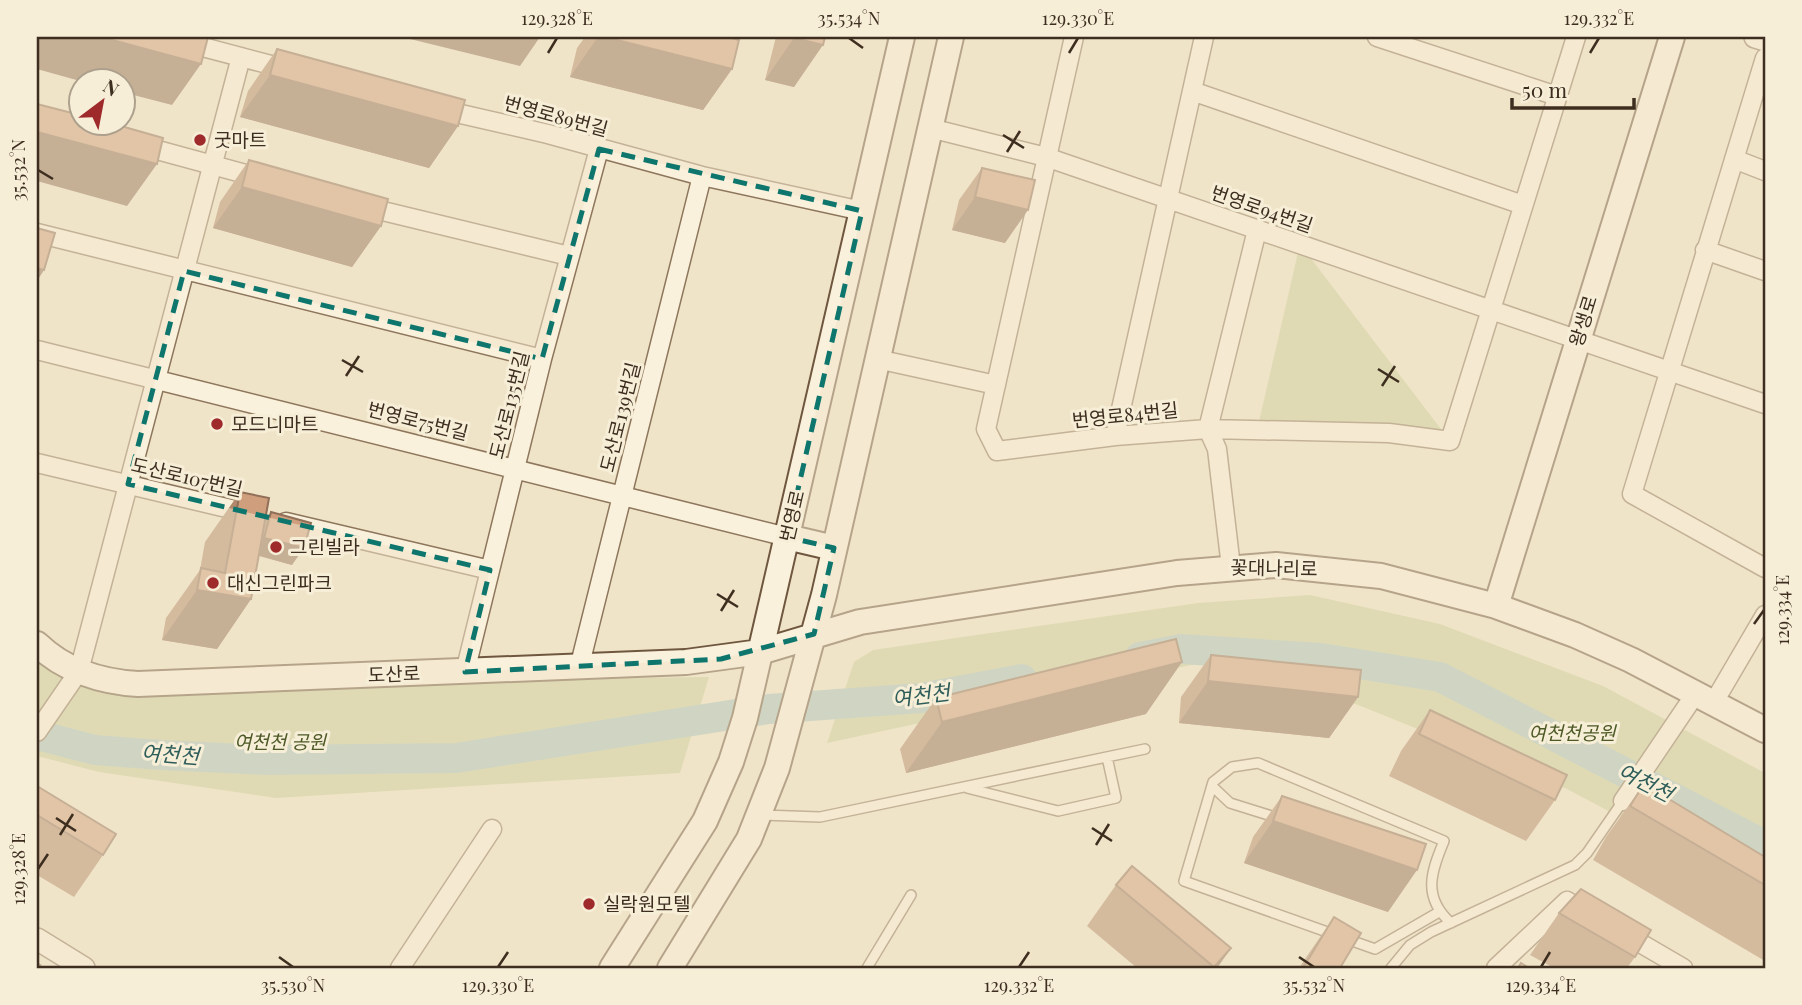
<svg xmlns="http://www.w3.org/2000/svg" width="1802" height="1005" font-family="'Playfair Display','Noto Sans KR',serif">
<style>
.green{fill:#c9cf9b}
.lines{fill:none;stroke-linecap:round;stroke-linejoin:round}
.river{stroke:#a9c4bc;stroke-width:30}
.service-casing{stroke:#8d765c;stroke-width:12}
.minor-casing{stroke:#8d765c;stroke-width:21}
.tertiary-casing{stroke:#8d765c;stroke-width:24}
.secondary-casing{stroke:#6f573f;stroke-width:28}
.path{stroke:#8d765c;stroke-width:2.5;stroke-dasharray:5 3.5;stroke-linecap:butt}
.service{stroke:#faf1dc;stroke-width:9}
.minor{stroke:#faf1dc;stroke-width:18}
.tertiary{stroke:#faf1dc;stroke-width:21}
.secondary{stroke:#faf1dc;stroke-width:24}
.wall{fill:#b2896c}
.shaded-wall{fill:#916f58}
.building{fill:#cf9f7d;stroke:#916f58;stroke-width:2}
.marked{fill:none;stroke:#0f766e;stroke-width:5;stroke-dasharray:14 9;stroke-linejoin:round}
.ticks{fill:none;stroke:#3d2e20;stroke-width:2.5}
.poi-dot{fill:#9e2a2b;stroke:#f7eed8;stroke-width:2.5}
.labels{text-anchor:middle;stroke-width:6;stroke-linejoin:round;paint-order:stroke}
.street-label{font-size:19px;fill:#3d2e20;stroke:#f7eed8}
.poi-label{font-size:19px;fill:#3d2e20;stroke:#f7eed8;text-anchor:start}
.park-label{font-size:19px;font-style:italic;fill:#4d5a26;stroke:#f7eed8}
.water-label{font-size:21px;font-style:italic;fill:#2f5d5a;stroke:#f7eed8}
.neatline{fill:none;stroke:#3d2e20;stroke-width:2.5}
.ticks-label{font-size:18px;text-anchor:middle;fill:#3d2e20}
</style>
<rect width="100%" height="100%" fill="#f0e4c8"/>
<!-- green -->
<path class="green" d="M1300,244l150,197 -193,-11z
M1310,595l130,29 163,62 162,87v125l-23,-16 -175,-93 -209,-84 -139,-46 -392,84 27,-81 19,-12 325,-47z
M37,653l26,19 469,7 177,-2 -29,96 -404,25 -177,-26 -62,-16z"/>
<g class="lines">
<!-- river -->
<path class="river" d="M1140,657l41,-8 140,9 119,19 325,168
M37,735l58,15 66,5 106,5 189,-2 313,-49 152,-11 101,-19"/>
<defs>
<path id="service" d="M1212,786l18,17 48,15
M967,788l91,23 58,-13 -9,-41
M761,815l59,2 325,-68
M1439,912l-64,37 -191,-68 29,-99 19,-15 26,-4 186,78c-13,31 -22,56 7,82
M867,968l44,-73
M1391,968l19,-23 21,-13 144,-67 12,-12 36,-52"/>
<path id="minor" d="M165,37l125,33
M1074,37l-88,392 11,22 118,-15 93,-7 181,4 61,8 126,-404
M1377,37l180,59
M1765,58l-133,436 133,74
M1192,91l331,114
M439,109l109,25 154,42 160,35
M930,128l116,29 719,247
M139,145l125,34
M1734,159l31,12
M362,206l207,50
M37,233l505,126
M1705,250l60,21
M37,350l750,187
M877,359l119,26
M1115,436l89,-399
M37,463l215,51
M286,522l204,48
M1231,567l-14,-118 -9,-20 49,-199
M579,668l123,-492
M465,672l77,-313 57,-210
M1714,702l51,-87
M37,732l42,-61 162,-614
M1623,801l73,-108
M1623,933l60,35
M400,968l92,-139
M1496,968l71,-67 22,13"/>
<path id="tertiary" d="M1755,37l10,3
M37,939l47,29"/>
<path id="secondary" d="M787,537l47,11
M1496,606l176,-569
M37,644c27,26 64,38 101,40l548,-22 74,-10 100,-30 317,-49 99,-8 105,11 115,30 79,29 56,25 134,70
M612,968l93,-147 26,-59 14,-44 157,-681
M670,968l79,-129 28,-71 47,-173 127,-558"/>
</defs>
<!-- service casing -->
<use href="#service" class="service-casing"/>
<!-- minor casing -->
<use href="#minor" class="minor-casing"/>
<!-- tertiary casing -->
<use href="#tertiary" class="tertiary-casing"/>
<!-- secondary casing -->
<use href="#secondary" class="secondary-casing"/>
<!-- path -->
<path class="path" d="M37,963l7,5"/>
<!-- service -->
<use href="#service" class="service"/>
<!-- minor -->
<use href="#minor" class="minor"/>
<!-- tertiary -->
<use href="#tertiary" class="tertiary"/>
<!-- secondary -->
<use href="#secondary" class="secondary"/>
</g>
<!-- wall -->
<path class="wall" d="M585,37h13l134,32 -29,41 -133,-33 7,-29z
M776,37h49l-31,50 -29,-7z
M277,49l181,77 -29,42 -189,-51 8,-26z
M249,160l132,66 -29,41 -139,-39 7,-26z
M982,168l23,75 -53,-13 7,-30z
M240,492l25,29 6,-9 21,53 -33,-9 -8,43 -34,50 -55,-9 4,-22 34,-48 5,-28z
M1211,655l147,42 -29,41 -150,-15 2,-26z
M936,698l210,16 -240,59 -6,-24z
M1430,710l125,90 -29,41 -137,-65 12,-25z
M1644,784l121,73v104l-172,-101 13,-23z
M37,786l66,69 -29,42 -37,-22z
M1282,796l106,116 -144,-49 9,-26z
M1116,885l115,63 -14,20h-80l-50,-42z
M1559,913l76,44 -8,11h-73l-24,-13z
M1334,917l6,51h-41l6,-9z"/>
<!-- shaded-wall -->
<path class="shaded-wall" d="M37,37h64l100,27 -29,41 -50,-13v-12l-42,1 -43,-12z
M402,37h138l-20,29z
M598,37h7l127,32 -29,41 -133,-33z
M794,38l29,7 -29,42 -29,-7z
M270,75l188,51 -29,42 -189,-51z
M37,132l120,32 -30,42 -90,-25z
M242,187l139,39 -29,41 -139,-39z
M975,197l53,13 -23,33 -53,-13z
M37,268l7,2 -7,11z
M264,538l40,10 -12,17 -39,-11z
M197,590l54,9 -34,50 -55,-9z
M1182,662l-36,52 -240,59 36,-51z
M1208,681l150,16 -29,41 -150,-15z
M1273,821l144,49 -29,42 -144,-49z
M1231,948l-14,20h-3v-1z"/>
<!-- building -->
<path class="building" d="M101,37h107l-7,27z
M605,37h122l12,3 -7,29z
M795,37h30l-2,8 -29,-7z
M277,49l188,51 -7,26 -188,-51z
M37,104l43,11v7h27l56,16 -6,26 -120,-32z
M249,160l139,39 -7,27 -139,-39z
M982,168l53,12 -7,30 -53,-13z
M37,228l18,5 -11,37 -7,-2z
M240,492l29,6 -18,101 -54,-9 4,-22 24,5z
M271,512l40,11 -7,25 -40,-10z
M1176,639l6,23 -240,60 -6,-24z
M1211,655l150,15 -3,27 -150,-16z
M1430,710l137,65 -12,25 -136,-66z
M1644,784l121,73v28l-135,-79z
M37,786l79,48 -13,21 -66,-40z
M1282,796l144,48 -9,26 -144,-49z
M1132,866l99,82 -17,19 -98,-82z
M1581,889l70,41 -16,27 -76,-44z
M1334,917l27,16 -21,35h-37z
M1521,963l8,5h-11z"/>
<!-- marked area -->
<path d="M0 0H1802V1005H0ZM599,149l263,62 -75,326 47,11 -20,86 -93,25 -256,13 25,-102 -362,-86 56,-213 358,88z" fill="#f0e4c8" fill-opacity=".55" fill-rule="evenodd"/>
<path class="marked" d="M599,149l263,62 -75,326 47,11 -20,86 -93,25 -256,13 25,-102 -362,-86 56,-213 358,88z"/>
<!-- ticks -->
<path class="ticks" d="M849,38l14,10M548,53l9,-15M1069,53l9,-15M1590,53l9,-15M1003,135l21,13M1007,152l13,-21M38,170l15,9M342,360l21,12M1378,369l21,13M346,376l13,-20M1382,386l13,-20M717,594l21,13M721,611l13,-21M1754,624l10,-14M56,818l20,13M1092,828l20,13M60,835l13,-21M1096,845l13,-21M38,869l10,-15M279,957l14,10M1299,957l15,10M498,967l10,-15M1019,967l10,-15M1541,967l9,-15"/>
<!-- markers -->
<g class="poi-dot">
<circle cx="200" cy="140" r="7"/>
<circle cx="217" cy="424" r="7"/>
<circle cx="276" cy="547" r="7"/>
<circle cx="213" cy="583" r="7"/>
<circle cx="589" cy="904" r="7"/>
</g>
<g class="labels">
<!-- street labels -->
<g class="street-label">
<text transform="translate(556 116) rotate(15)" y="7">번영로89번길</text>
<text transform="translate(1262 209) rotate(19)" y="7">번영로94번길</text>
<text transform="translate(1583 321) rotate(-73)" y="7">왕생로</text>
<text transform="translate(509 405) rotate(-76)" y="7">도산로135번길</text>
<text transform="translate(1125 415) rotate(-6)" y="7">번영로84번길</text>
<text transform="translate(620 417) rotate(-76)" y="7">도산로139번길</text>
<text transform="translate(418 421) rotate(14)" y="7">번영로75번길</text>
<text transform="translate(187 477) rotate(13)" y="7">도산로107번길</text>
<text transform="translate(792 516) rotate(-77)" y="7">번영로</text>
<text transform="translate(1274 568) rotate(1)" y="7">꽃대나리로</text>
<text transform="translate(394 674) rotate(-2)" y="7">도산로</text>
</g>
<!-- poi labels -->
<g class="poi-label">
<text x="214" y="147">굿마트</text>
<text x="231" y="431">모드니마트</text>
<text x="290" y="554">그린빌라</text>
<text x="227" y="590">대신그린파크</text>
<text x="603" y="911">실락원모텔</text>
</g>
<!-- park labels -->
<g class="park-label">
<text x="1572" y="740">여천천공원</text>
<text x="280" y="749">여천천 공원</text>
</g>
<!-- water labels -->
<g class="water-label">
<text transform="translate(921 696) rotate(-7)" y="7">여천천</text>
<text transform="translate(170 755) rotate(4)" y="7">여천천</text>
<text transform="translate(1645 783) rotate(27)" y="7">여천천</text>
</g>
</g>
<!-- border -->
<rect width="1802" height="1005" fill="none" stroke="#f7eed8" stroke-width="77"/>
<!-- north arrow -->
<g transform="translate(102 102) rotate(32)"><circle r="33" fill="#f7eed8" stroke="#ada18e" stroke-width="2"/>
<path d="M0-5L12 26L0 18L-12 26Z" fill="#9e2a2b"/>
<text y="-10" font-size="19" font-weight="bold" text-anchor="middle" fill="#3d2e20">N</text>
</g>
<!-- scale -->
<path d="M1512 98v10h122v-10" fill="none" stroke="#3d2e20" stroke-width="3.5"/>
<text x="1522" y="98" font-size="21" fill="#3d2e20" stroke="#f7eed8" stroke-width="5" paint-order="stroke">50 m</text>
<rect x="38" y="38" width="1726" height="929" class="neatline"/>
<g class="ticks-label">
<text x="557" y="25">129.328°E</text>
<text x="849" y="25">35.534°N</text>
<text x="1078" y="25">129.330°E</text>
<text x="1599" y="25">129.332°E</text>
<text transform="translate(19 170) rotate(-90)" y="6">35.532°N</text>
<text transform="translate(1783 610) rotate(-90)" y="6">129.334°E</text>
<text transform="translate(19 869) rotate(-90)" y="6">129.328°E</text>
<text x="293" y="992">35.530°N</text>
<text x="498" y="992">129.330°E</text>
<text x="1019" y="992">129.332°E</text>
<text x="1314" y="992">35.532°N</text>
<text x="1541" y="992">129.334°E</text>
</g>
</svg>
